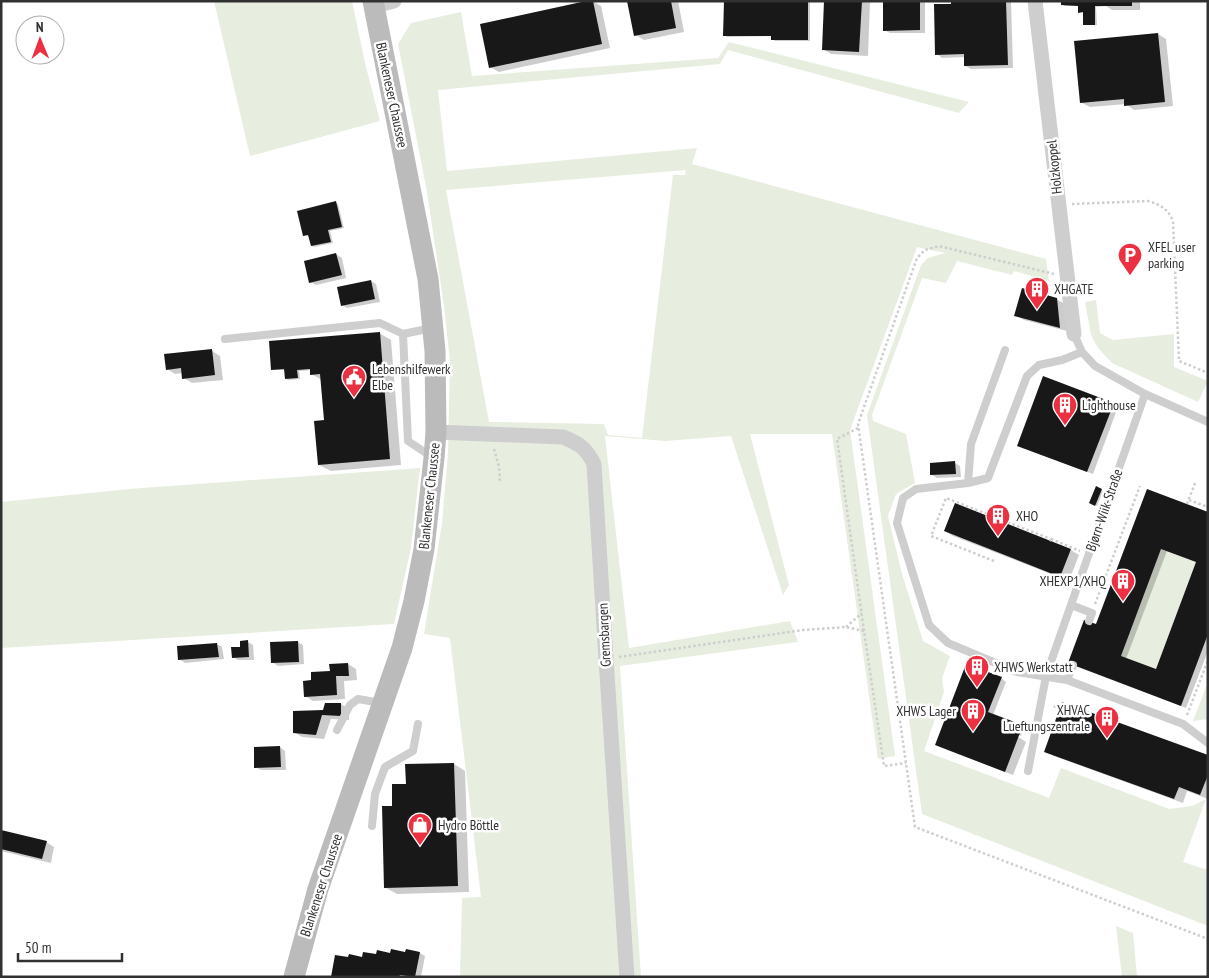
<svg xmlns="http://www.w3.org/2000/svg" width="1209" height="978" font-family="'PT Sans Narrow',sans-serif">
<style>
.green{fill:#e7eedf;fill-rule:evenodd}
.shadow{fill:#0003;fill-rule:evenodd}
.building{fill:#181818;fill-rule:evenodd}
.lines{fill:none;stroke-linecap:round;stroke-linejoin:round}
.path{stroke:#cecece;stroke-width:2.5;stroke-dasharray:2.5 2.5;stroke-linecap:butt}
.service{stroke:#cecece;stroke-width:8}
.minor{stroke:#cecece;stroke-width:15}
.secondary{stroke:#bbb;stroke-width:21}
.labels{text-anchor:middle;stroke-width:5;stroke-linejoin:round;paint-order:stroke}
.street-label{font-size:14px;fill:#313131;stroke:#fff}
.poi-label{font-size:14px;fill:#313131;stroke:#fff;text-anchor:start}
</style>
<rect width="100%" height="100%" fill="#fff"/>
<!-- green -->
<path class="green" d="M214,1h138l13,62 15,58 -130,35z
M461,12l11,64 246,-18 11,-16 240,60 -10,11 -231,-63 -8,14 -282,26 9,81 250,-23 -5,16 354,95 3,22 -35,-10 -2,4 -55,-14 -11,22 -24,-5 -50,137 1,6 33,13 9,49 -19,11 -8,22 14,58 21,67 27,15 -8,22 2,14 -20,59 125,47 12,-30 108,41 23,-3 14,-7 -23,63 25,8v56l-286,-112 -55,-399 54,-150 7,-7 17,-5 -28,-6 -67,183 45,326 -17,3 -46,-325h-82l39,151 -6,10 -52,-159 -66,5 -60,-5 24,212 161,-27 8,21 -178,24 21,311h-181l2,-79 19,-1 -31,-259 -26,-4 18,-111 6,-71 2,-90 -6,-56 -17,-114 -29,-148 13,-21zM686,170l-1,5h-12l-31,263 -34,-3 -4,-11 -115,-2 -43,-232z
M1096,300l4,33 13,7 61,-6v33l34,14 -10,21 -86,-39 -14,-15 -7,-13 -6,-33z
M420,468l-9,80 -17,76 -393,24v-146l128,-13z
M1161,549l35,13 -40,107 -35,-13z
M1208,682v37l-15,2z
M1116,926l17,7 4,44h-15z"/>
<!-- shadow -->
<path class="shadow" d="M592,1l9,5 9,42 -111,24 -9,-5z
M629,1h49l6,31 -40,8 -8,-5z
M725,1h85v40h-35l-2,-2v-3l-46,1 -2,-2z
M825,1h45l-2,55 -37,-2 -8,-5z
M884,1h41v32h-35l-6,-3z
M952,1h59l2,67 -42,1 -6,-3v-9l-23,1 -5,-4z
M1062,1h78v9h-28l-6,-4 -10,1 1,18h-11l-2,-1v-11l-4,-1v-6h-15l-3,-2z
M1158,34l8,5 7,67 -39,4 -8,-6 -36,3 -8,-4z
M336,203l2,1 6,24 -14,3 3,12 -19,4 -2,-1 -2,-10 -6,-1z
M336,254l6,4 4,20 -30,7 -6,-3z
M371,281l5,3 4,18 -33,6 -5,-3z
M1056,299l9,5 2,27 -43,-11 -9,-5z
M379,333l12,7 10,125 -70,6 -12,-6 7,-43 -4,-42 -11,-6v-4l-12,1 1,8 -12,1 -2,-2v-8h-14z
M212,351l8,5 3,24 -31,3 -8,-5 -1,-5 -8,1 -8,-5z
M1113,404l5,3 -25,67 -69,-26z
M955,463l5,3 1,11 -24,1 -5,-3z
M1101,490l2,1 -6,15 -6,-3z
M1148,491l60,22v138l-22,57 -111,-42 22,-40zM1167,551l30,11 -41,109 -30,-12z
M955,505l116,45 8,5 -10,26 -116,-45 -8,-5z
M248,642l5,3 1,15h-16l-5,-3z
M298,642l5,3 1,19 -26,2 -6,-4z
M217,644l5,3 2,12 -39,4 -6,-4z
M348,664l8,5 1,11 -13,1 1,18 -32,2 -8,-5 8,-14z
M1001,678l5,4 -13,33 31,12 -3,9 -28,-11v3l27,10 6,4 -13,33 -68,-26 -9,-4z
M341,704l8,5v11l-18,-1 -7,20 -22,-2 -8,-5 30,-21z
M1055,704l153,52v43l-21,-8 -4,12 -129,-47 -8,-5 14,-41 -7,-3z
M280,747l5,4 1,19h-25l-6,-3z
M454,764l11,7 4,121 -72,2 -11,-6 8,-81 13,-22z
M1,832l45,10 8,5 -3,16 -50,-12z
M420,953l5,3 -4,21h-89l31,-19z"/>
<!-- building -->
<path class="building" d="M586,1h7l9,43 -113,24 -9,-44z
M627,1h44l5,27 -42,8z
M724,1h84v39h-37v-4h-48z
M824,1h38l-3,51 -37,-2z
M883,1h37v29l-37,1z
M951,1h55l2,64 -44,1v-12l-29,1 -1,-51h17z
M1061,1h71v5h-37v19h-12v-13l-5,1v-7l-17,-1z
M1158,33l7,69 -41,4v-7l-44,4 -6,-62z
M336,201l6,26 -14,3 3,12 -20,4 -3,-11 -5,1 -6,-25z
M336,253l6,22 -33,8 -5,-22z
M371,280l4,19 -34,7 -4,-19z
M1022,288l35,10 3,30 -46,-12z
M380,332l10,127 -72,6 -4,-44 10,-1 -4,-46 -10,1v-6l-13,1 1,8 -13,1 -1,-10 -13,1 -2,-29z
M212,349l3,26 -33,4 -1,-11 -15,2 -2,-16z
M1043,376l71,27 -27,69 -70,-26z
M955,461l1,13 -26,1v-12z
M1096,486l6,3 -7,17 -6,-3z
M1147,489l61,23v122l-27,72 -113,-43 16,-43 12,4zM1161,549l35,13 -40,107 -35,-13z
M955,503l116,46 -11,28 -116,-46z
M248,640l1,17 -17,1 -1,-11h9v-6z
M298,641l1,21 -28,1 -1,-21z
M217,643l2,14 -41,3 -1,-14z
M348,663l1,13h-13l1,19 -33,2 -1,-16 8,-1v-8l19,-1 -1,-7z
M966,664l36,13 -14,35 35,13 -18,47 -70,-27z
M1062,702l146,53v20l-8,20 -21,-8 -5,12 -130,-47z
M325,703h16v13l-19,-1 -6,20 -23,-2v-22l30,-1z
M280,746l1,21 -27,1v-21z
M454,763l4,123 -74,2 -2,-82h10v-22h14l-1,-20z
M1,830l46,11 -5,18 -41,-10z
M391,949l14,3 1,-3 14,3 -5,25 -15,-2 -1,2h-68l4,-22 13,2 1,-3 13,3 1,-5 13,2 1,-4 13,3z"/>
<g class="lines">
<!-- path -->
<path class="path" d="M1072,204l76,-3c13,4 20,8 25,20l6,140 29,12
M1054,274l-115,-28 -14,4 -8,8 -59,166 57,403 293,112
M858,428l-21,11 27,192
M494,449l5,18 1,14
M1189,500l19,7
M1187,504l8,-21
M1051,539l29,12
M994,561l-63,-25 15,-38 102,40 5,4
M1095,604l45,-118
M846,627l16,-14
M619,657l184,-27 43,-3 18,4 20,135 22,-3
M1187,715l21,-55"/>
<!-- service -->
<path class="service" d="M432,328l-29,6 5,107 24,16
M1074,334l8,18 13,14 50,28 63,28
M225,339l155,-16 23,11
M1005,350l-34,94 -3,39 -52,6 -13,9 -6,25 32,102 19,18 69,29 50,8 116,44 25,19
M968,483l20,-5 39,-102 12,-11 23,-5 20,-8
M1071,605l21,8 -3,8
M1067,680l6,-15
M337,730l13,-25 8,-6 23,4
M1028,771l18,-95 99,-282
M372,826l3,-32 10,-27 28,-16 5,-27"/>
<!-- minor -->
<path class="minor" d="M1035,1l39,333
M374,6l20,-5
M436,432l127,5c17,7 23,11 31,27l12,195 21,318"/>
<!-- secondary -->
<path class="secondary" d="M294,977l24,-88 84,-241 12,-47 10,-52 10,-91 2,-26 -1,-81 -7,-72 -55,-278"/>
</g>
<!-- icons -->
<defs>
<symbol id="parking-pin" viewBox="-11 -11 22 30"><path d="M0 17L-7.5 6A9.5 9.5 0 1 1 7.5 6Z" fill="#ea3041" stroke="#fff"/><path d="M-3.5-5.5H1a3.5 3.5 0 0 1 0 7H-1V5.5H-3.5ZM-1-3.4V-.6H.8a1.4 1.4 0 0 0 0-2.8Z" fill="#fff"/></symbol>
<symbol id="building-pin" viewBox="-11 -11 22 30"><path d="M0 17L-7.5 6A9.5 9.5 0 1 1 7.5 6Z" fill="#ea3041" stroke="#fff"/><path d="M-4-6H4V6H1V3H-1V6H-4ZM-2.5-4.3h1.7v1.8h-1.7ZM.8-4.3h1.7v1.8H.8ZM-2.5-1h1.7V.8h-1.7ZM.8-1h1.7V.8H.8Z" fill="#fff"/></symbol>
<symbol id="civic-pin" viewBox="-11 -11 22 30"><path d="M0 17L-7.5 6A9.5 9.5 0 1 1 7.5 6Z" fill="#ea3041" stroke="#fff"/><path d="M-.6-6.5H3V-4.5H.6V-3L4-1V1h2V6H-6V1h2V-1L-.6-3ZM-1.2 2.5V6h2.4V2.5Z" fill="#fff"/></symbol>
<symbol id="shop-pin" viewBox="-11 -11 22 30"><path d="M0 17L-7.5 6A9.5 9.5 0 1 1 7.5 6Z" fill="#ea3041" stroke="#fff"/><path d="M-5-2.5h2.3a2.7 3.5 0 0 1 5.4 0H5L5.5 6h-11ZM-1.5-2.5h3a1.5 2.3 0 0 0-3 0Z" fill="#fff"/></symbol>
</defs>
<g fill-rule="evenodd">
<use href="#parking-pin" x="1116" y="241" width="28" height="38"/>
<use href="#building-pin" x="1023" y="275" width="28" height="38"/>
<use href="#civic-pin" x="340" y="363" width="28" height="38"/>
<use href="#building-pin" x="1051" y="391" width="28" height="38"/>
<use href="#building-pin" x="984" y="502" width="28" height="38"/>
<use href="#building-pin" x="1109" y="567" width="28" height="38"/>
<use href="#building-pin" x="963" y="653" width="28" height="38"/>
<use href="#building-pin" x="959" y="697" width="28" height="38"/>
<use href="#building-pin" x="1093" y="704" width="28" height="38"/>
<use href="#shop-pin" x="406" y="811" width="28" height="38"/>
</g>
<g class="labels">
<!-- street labels -->
<g class="street-label">
<text transform="translate(392 95) rotate(78)" y="5">Blankeneser Chaussee</text>
<text transform="translate(1054 167) rotate(-96)" y="5">Holzkoppel</text>
<text transform="translate(429 496) rotate(-84)" y="5">Blankeneser Chaussee</text>
<text transform="translate(1104 510) rotate(-71)" y="5">Bjørn-Wiik-Straße</text>
<text transform="translate(604 635) rotate(-93)" y="5">Gremsbargen</text>
<text transform="translate(321 885) rotate(-72)" y="5">Blankeneser Chaussee</text>
</g>
<!-- poi labels -->
<g class="poi-label">
<text x="1148" y="252">XFEL user<tspan x="1148" dy="16">parking</tspan></text>
<text x="1054" y="294">XHGATE</text>
<text x="372" y="374">Lebenshilfewerk<tspan x="372" dy="16">Elbe</tspan></text>
<text x="1082" y="410">Lighthouse</text>
<text x="1016" y="521">XHO</text>
<text x="1106" y="586" text-anchor="end">XHEXP1/XHQ</text>
<text x="994" y="672">XHWS Werkstatt</text>
<text x="1090" y="715" text-anchor="end">XHVAC<tspan x="1090" dy="16">Lueftungszentrale</tspan></text>
<text x="956" y="716" text-anchor="end">XHWS Lager</text>
<text x="438" y="830">Hydro Böttle</text>
</g>
</g>
<!-- border -->
<rect width="1209" height="978" fill="none" stroke="#313131" stroke-width="5"/>
<!-- north arrow -->
<g transform="translate(40 40) rotate(359)"><circle r="24" fill="#ffffff" stroke="#adadad"/>
<path d="M0-4L9 19L0 12L-9 19Z" fill="#ea3041"/>
<text y="-8" font-size="14" font-weight="bold" text-anchor="middle" fill="#313131">N</text>
</g>
<!-- scale -->
<path d="M18 953v8h104v-8" fill="none" stroke="#313131" stroke-width="2.5"/>
<text x="25" y="953" font-size="15" fill="#313131" stroke="#ffffff" stroke-width="4" paint-order="stroke">50 m</text>
</svg>
